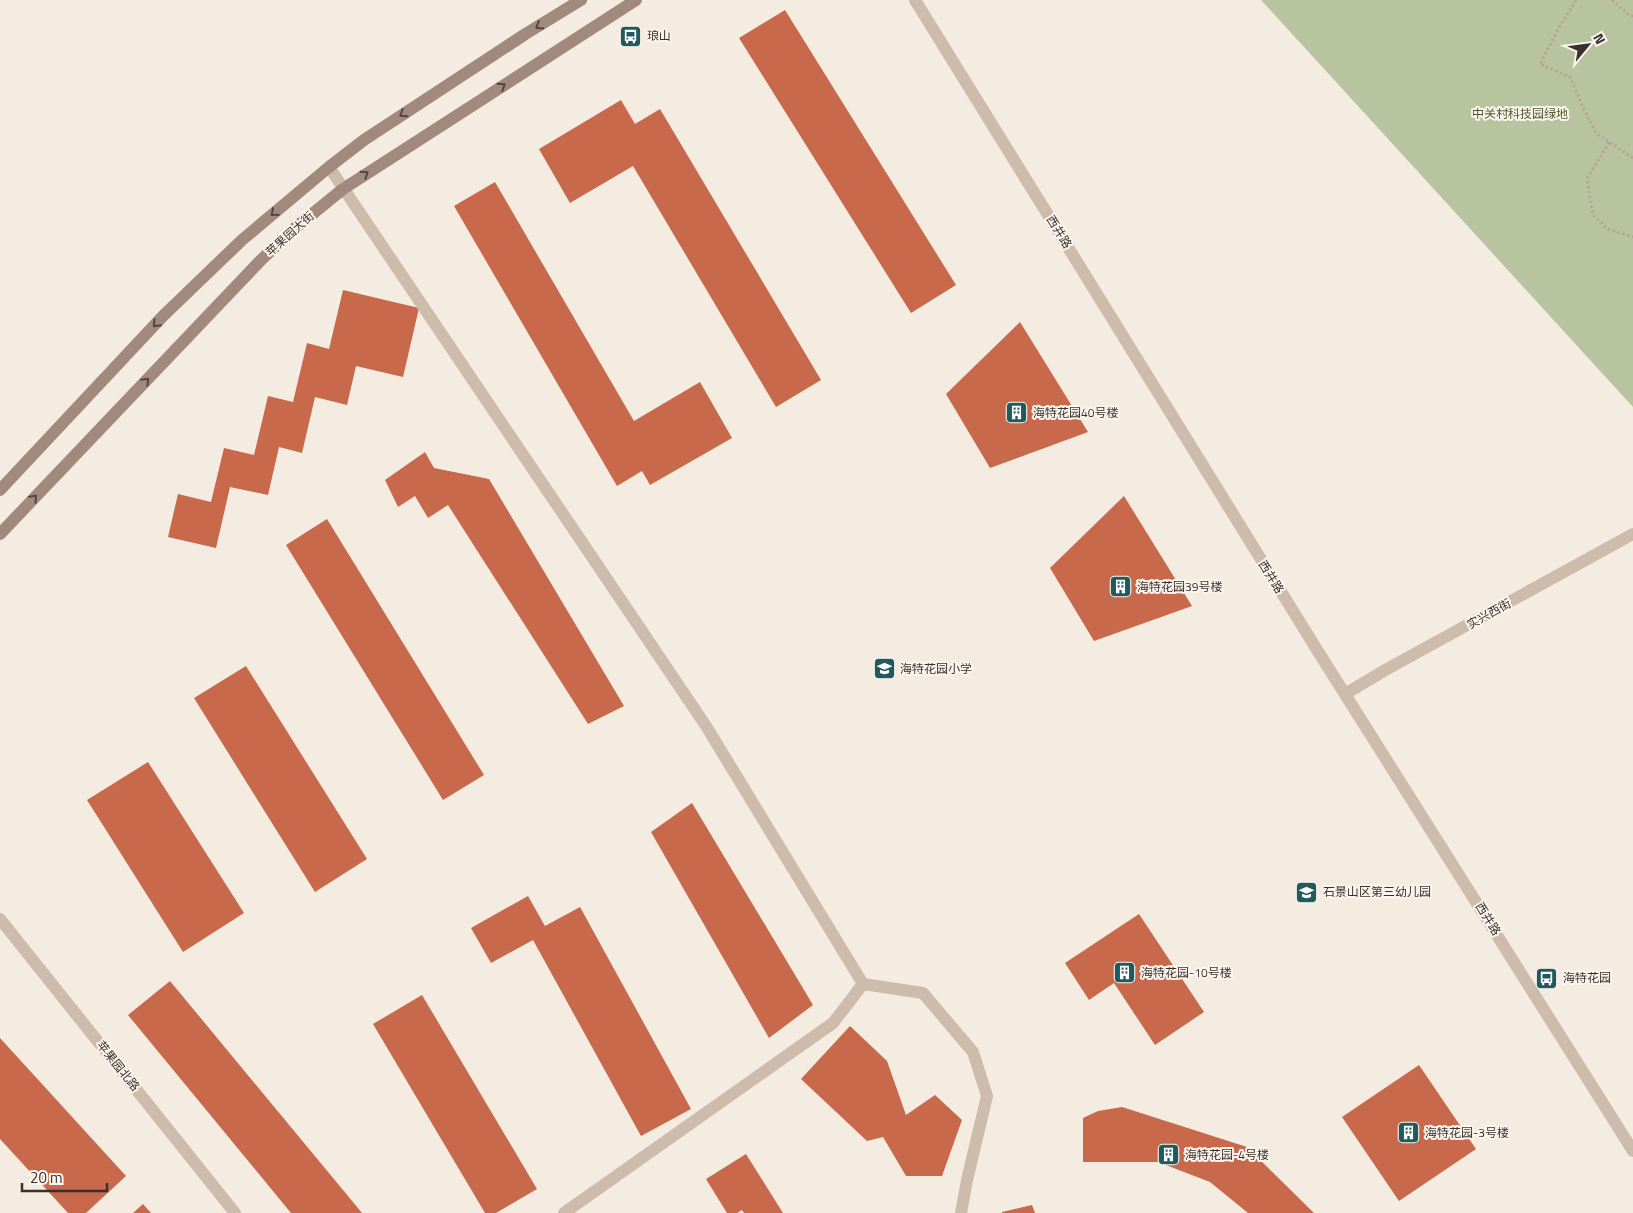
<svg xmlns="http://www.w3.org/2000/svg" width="1633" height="1213" font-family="'Titillium Web','Noto Sans SC',sans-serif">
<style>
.green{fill:#b8c4a0}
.building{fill:#c8694b}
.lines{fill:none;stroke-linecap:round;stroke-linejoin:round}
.path{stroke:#b9a596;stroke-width:3;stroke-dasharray:2.5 2.5;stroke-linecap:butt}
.minor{stroke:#cdbbac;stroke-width:12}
.tertiary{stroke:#cdbbac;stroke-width:12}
.secondary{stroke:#a18a7d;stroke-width:12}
.oneway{stroke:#544640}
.labels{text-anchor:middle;stroke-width:4;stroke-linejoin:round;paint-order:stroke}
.poi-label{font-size:12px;fill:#3b302b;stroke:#fbf5ee;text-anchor:start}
.park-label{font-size:12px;fill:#4a5a2e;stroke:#fbf5ee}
.street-label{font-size:12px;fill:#3b302b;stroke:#fbf5ee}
</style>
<rect width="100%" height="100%" fill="#f4ebe1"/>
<!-- green -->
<path class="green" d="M1261,0h372v407z"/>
<!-- building -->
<path class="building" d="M785,10l171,275 -45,28 -172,-275z
M621,100l14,24 25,-15 161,271 -45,27 -143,-241 -63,37 -31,-54z
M495,182l139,239 66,-39 32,56 -82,47 -8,-14 -25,15 -163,-280z
M343,290l76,18 -16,69 -47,-11 -9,39 -32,-8 -13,56 -23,-6 -11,48 -38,-8 -14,61 -48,-11 10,-43 33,8 13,-54 30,7 14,-59 25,6 14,-59 22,6z
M1020,322l68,110 -98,36 -44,-74z
M425,452l9,16 55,11 135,227 -36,18 -140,-219 -20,13 -13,-22 -17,11 -13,-27z
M1124,496l68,110 -98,35 -44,-73z
M327,519l157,256 -41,25 -157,-255z
M246,666l121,193 -52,33 -121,-194z
M148,762l96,151 -61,39 -96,-152z
M692,803l121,202 -44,33 -118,-206z
M528,896l17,30 35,-19 111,202 -50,27 -108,-196 -42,23 -20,-35z
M1139,914l65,98 -49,33 -41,-62 -25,17 -24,-37z
M170,981l192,232h-71l-163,-198z
M422,995l115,194 -41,24h-11l-112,-189z
M850,1026l37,35 19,54 29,-20 27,25 -20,56h-36l-23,-39 -16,4 -66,-62z
M0,1038l126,138 -40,37h-18l-68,-74z
M1419,1065l57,84 -77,52 -57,-84z
M1122,1107l125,40 67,66h-66l-38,-31 -52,-20h-75v-44l15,-7z
M746,1154l37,59h-39l-2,-3 -5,3h-10l-21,-34z
M143,1204l8,9h-18z
M1032,1205l3,8h-33v-1z"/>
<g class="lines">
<!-- path -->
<path class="path" d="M1576,0l-16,26 -20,38 30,13 11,26 15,30 37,25
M1612,0l18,16h3
M1609,142l-22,37 6,36 15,14 25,8"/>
<!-- minor -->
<path class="minor" d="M329,167l377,559 157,258 60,9 50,59 14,44 -20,84 -6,33
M1345,694l42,-25 246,-135
M0,919l235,294
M564,1213l269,-190 30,-39"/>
<!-- tertiary -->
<path class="tertiary" d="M915,0l404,653 314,498"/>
<!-- secondary -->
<path class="secondary" d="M0,490l163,-174 79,-76 87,-73 35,-27 163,-107 54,-33
M0,534l261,-274 34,-32 48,-39 293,-189"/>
</g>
<!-- one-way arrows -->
<defs><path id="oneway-chevron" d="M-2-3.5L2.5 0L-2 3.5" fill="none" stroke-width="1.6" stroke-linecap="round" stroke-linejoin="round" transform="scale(1.25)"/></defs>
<g class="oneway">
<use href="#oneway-chevron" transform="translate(539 26) rotate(148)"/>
<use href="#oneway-chevron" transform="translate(502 86) rotate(-33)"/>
<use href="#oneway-chevron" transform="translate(403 114) rotate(147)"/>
<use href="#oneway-chevron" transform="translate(365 174) rotate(-34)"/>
<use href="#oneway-chevron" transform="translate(274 213) rotate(140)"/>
<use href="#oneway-chevron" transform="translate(156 324) rotate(133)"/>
<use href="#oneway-chevron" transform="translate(146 381) rotate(-46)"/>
<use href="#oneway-chevron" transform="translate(34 498) rotate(-46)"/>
</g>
<!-- icons -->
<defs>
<symbol id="bus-square" viewBox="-11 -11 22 22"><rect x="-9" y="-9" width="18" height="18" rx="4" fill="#1f5a5e" stroke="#fbf5ee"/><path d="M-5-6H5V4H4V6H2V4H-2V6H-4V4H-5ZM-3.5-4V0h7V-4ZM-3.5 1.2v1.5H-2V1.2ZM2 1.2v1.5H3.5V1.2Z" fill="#fff"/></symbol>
<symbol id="building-square" viewBox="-11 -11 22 22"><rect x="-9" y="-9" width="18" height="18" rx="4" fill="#1f5a5e" stroke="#fbf5ee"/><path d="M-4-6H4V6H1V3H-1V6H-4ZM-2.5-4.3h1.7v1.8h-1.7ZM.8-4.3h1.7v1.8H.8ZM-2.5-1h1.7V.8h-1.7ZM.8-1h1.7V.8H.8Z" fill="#fff"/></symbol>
<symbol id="school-square" viewBox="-11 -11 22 22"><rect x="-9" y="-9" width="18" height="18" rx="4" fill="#1f5a5e" stroke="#fbf5ee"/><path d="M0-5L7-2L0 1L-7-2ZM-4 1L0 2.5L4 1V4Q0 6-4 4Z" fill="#fff"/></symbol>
</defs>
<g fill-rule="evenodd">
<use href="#bus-square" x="618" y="24" width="25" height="25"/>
<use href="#building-square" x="1004" y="400" width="25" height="25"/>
<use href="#building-square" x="1108" y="574" width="25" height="25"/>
<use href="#school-square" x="872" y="656" width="25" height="25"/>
<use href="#school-square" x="1294" y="880" width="25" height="25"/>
<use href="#building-square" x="1112" y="960" width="25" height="25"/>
<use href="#bus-square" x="1534" y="966" width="25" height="25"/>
<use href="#building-square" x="1396" y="1120" width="25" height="25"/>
<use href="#building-square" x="1156" y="1142" width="25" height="25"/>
</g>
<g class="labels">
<!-- poi labels -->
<g class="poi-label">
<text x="647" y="40">琅山</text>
<text x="1033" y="417">海特花园40号楼</text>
<text x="1137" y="591">海特花园39号楼</text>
<text x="900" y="673">海特花园小学</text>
<text x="1323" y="896">石景山区第三幼儿园</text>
<text x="1141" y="977">海特花园-10号楼</text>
<text x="1563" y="982">海特花园</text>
<text x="1425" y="1137">海特花园-3号楼</text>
<text x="1185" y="1159">海特花园-4号楼</text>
</g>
<!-- park labels -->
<g class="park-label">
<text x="1520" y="118">中关村科技园绿地</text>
</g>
<!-- street labels -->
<g class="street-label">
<text transform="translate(1059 232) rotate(58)" y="4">西井路</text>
<text transform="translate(290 234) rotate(-42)" y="4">苹果园大街</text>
<text transform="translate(1271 577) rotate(58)" y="4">西井路</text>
<text transform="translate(1489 614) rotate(-29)" y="4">实兴西街</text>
<text transform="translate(1488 919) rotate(58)" y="4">西井路</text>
<text transform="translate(118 1066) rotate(51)" y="4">苹果园北路</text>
</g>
</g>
<!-- north arrow -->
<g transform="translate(1588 45) rotate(61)" stroke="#fbf5ee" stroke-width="4" paint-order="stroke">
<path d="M0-4L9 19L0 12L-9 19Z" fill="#3b302b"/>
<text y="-8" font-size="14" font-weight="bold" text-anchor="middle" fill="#3b302b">N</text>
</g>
<!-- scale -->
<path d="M22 1183v8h85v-8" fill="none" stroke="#3b302b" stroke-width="2.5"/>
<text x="30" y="1183" font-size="15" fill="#3b302b" stroke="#fbf5ee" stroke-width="4" paint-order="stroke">20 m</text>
</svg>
